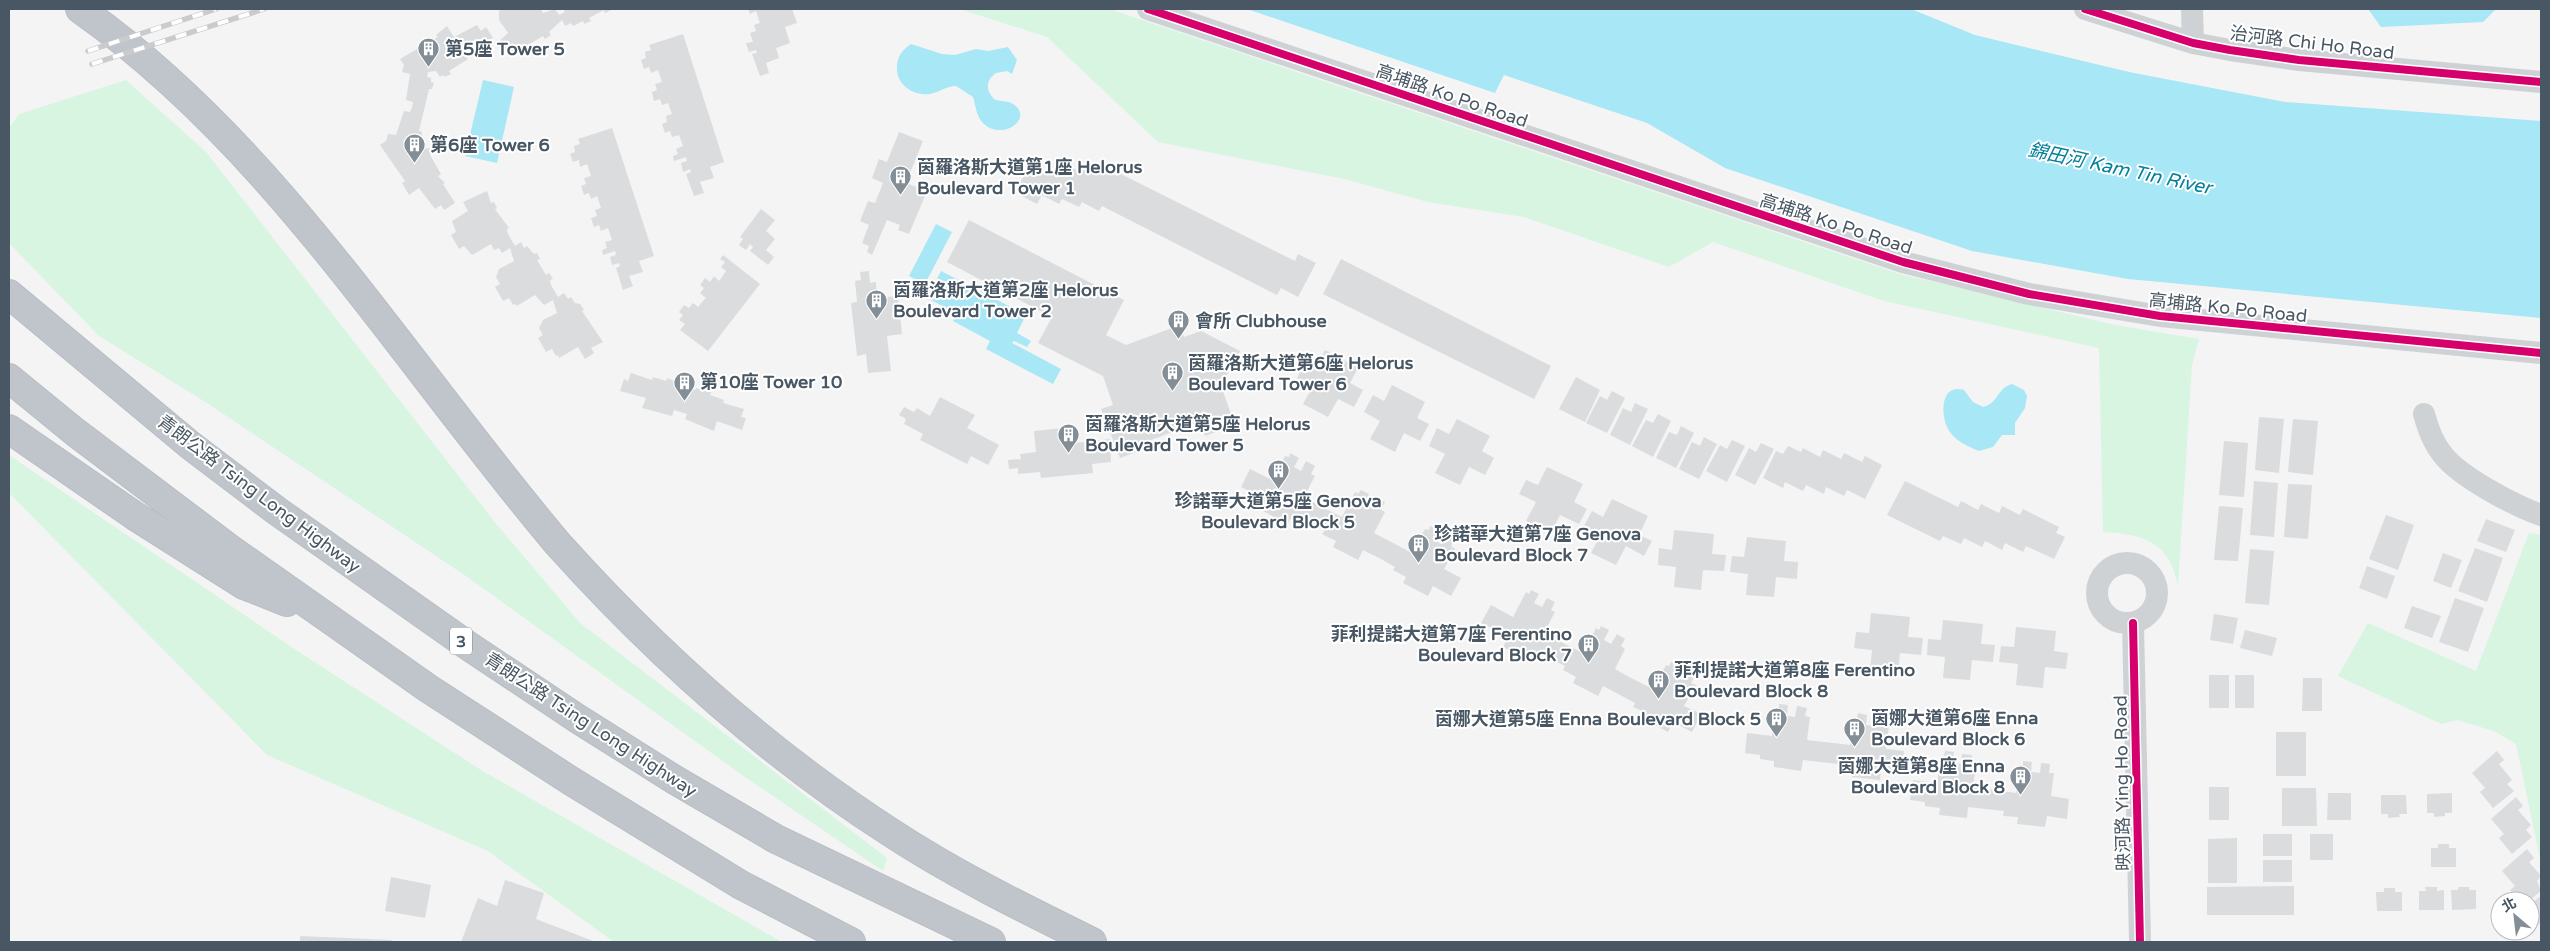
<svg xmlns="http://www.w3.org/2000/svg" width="2550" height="951" font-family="'Varela Round','Noto Sans TC',sans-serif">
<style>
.green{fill:#d7f5e1}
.water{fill:#a8e7f5}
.building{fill:#dbdcde}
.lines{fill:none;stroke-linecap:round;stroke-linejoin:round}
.motorway-casing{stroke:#b8bec4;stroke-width:30}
.minor{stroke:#cfd2d5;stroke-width:22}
.motorway{stroke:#bfc5ca;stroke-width:28}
.rail-casing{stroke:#c9cbcd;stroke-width:5.5}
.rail{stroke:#fff;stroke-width:4;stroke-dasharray:11;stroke-linecap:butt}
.cycleway-casing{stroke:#fff;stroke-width:11}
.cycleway{stroke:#d6006c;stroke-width:8}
.labels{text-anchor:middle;stroke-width:4;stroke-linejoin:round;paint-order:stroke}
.shield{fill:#fff;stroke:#7f8992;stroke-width:1}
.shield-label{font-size:16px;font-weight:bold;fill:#485763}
.street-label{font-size:18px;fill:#485763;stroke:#fff}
.poi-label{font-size:18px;font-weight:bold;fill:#485763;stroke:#fff;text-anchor:start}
.water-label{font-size:19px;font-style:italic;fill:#03809b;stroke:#fff}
</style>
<rect width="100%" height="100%" fill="#f4f4f4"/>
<!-- green -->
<path class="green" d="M960,9h149l791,265 215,51 84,14 -7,26 -14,221c-8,-44 -35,-52 -75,-54l-4,-184 -215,-47 -171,-59 -44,25 -145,-50 -96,-15 -84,-23 -186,-37 -111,-105z
M126,80l80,72 287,368 87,103 307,235 -4,13 -141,-96 -276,-199 -259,-173 -108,-67 -90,-93v-115l10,-14z
M9,455l284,193 188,122 301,172h-168l-126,-91 -221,-96 -258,-262z
M2529,533l12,2v329l-25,-120 -22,-13 -37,-11 -16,4 -103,-48 30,-53 108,48z"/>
<!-- water -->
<path class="water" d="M1247,9h664l64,26 154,37 156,30 256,19v197l-413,-39 -156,-28 -247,-83 -78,-45 -143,-48 -9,18z
M2368,9h128l-13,13 -102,5z
M911,44l31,10 13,1 21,-6 12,2 20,-4 9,13 -5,14 -5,-3 -11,2c-10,7 -11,17 -2,26 6,3 13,1 19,5 22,14 -11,38 -30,19 -7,-7 -7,-17 -10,-26l-17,-11c-10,0 -16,6 -26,8 -16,2 -32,-8 -33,-24 -1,-12 5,-20 14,-26z
M483,80l31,7 -17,76 -32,-7z
M936,224l16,8 -27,52 -16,-8z
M941,271l85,44 -9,18 14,8 -4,6 -13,-6 -2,2 49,26 -8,15 -67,-35 4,-8 -37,-20 3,-8 -29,-15z
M2012,384l12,6 3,6 -2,12 -10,15v12h-13l-9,12 -14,4c-10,-4 -23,-10 -29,-19 -10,-13 -11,-50 14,-42l9,12 10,5c15,-3 14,-19 29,-23z"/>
<!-- building -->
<path class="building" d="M503,9h37l3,4 12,-4 4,6 6,-3 -2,-3h50l-8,4 -1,-3 -15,8 2,3 -7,3 -1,-3 -10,5 -2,-3 -6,3 -3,-6 -13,12 2,3 -6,4 -2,-3 -15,9 2,2 -6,4 -2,-3 -10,4 -2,-3 -6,4 -6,-11 10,-9 -9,-13v-9z
M748,9h44l5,14 -12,4 5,16 -14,5 3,10 -13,5 3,10 -9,3 -8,-22 5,-1 -1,-3 -7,2 -3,-9 7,-1 -3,-9 6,-2 -2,-6 6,-2 -4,-12 -6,3z
M477,25l4,6 5,-4 7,11 -19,12 1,3 -10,3 3,3 -19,12 2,3 -6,3 -2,-2 -3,2 -4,-6 -8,1 -1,5 4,1v4l3,1 -2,6h-3l-10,42 3,1 -1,6h-3l-1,4 -5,-2v8l6,2 6,-4 2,3 3,-1 3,6 -2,1 11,19 -3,2 7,7 -2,1 12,19 -11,7 -3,-5 -6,4 -16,-21 -10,7 -7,-12 3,-2 -25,-36 6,-4 2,-7 8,1 8,-24 6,1 2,-5 1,-5 -7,-2 4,-26 -8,-2 2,-7 -4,-6 38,-22 -2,-2 11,-9 7,11z
M683,34l41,128 -14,5 4,11 -14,4 4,11 -10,3 -8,-22 5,-2 -1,-3 -7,3 -2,-9 6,-2 -1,-4 -12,4 -1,-5 5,-2 -2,-5 7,-3 -4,-11 -7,2 -2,-6 -5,2 -3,-9 5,-2 -1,-6 6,-2 -4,-11 -6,2 -2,-6 -6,2 -2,-9 5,-2 -2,-6 7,-2 -4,-12 -7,3 -2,-6 -5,2 -3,-9 5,-2 -1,-6 6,-2 -2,-5z
M612,128l42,128 -15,5 4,11 -14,4 4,10 -10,4 -7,-22 4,-2 -1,-3 -7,2 -2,-8 6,-2 -1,-4 -12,4 -1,-5 5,-2 -2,-6 7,-2 -4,-12 -7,3 -2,-6 -5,2 -3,-9 6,-2 -2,-6 6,-2 -4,-12 -6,3 -2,-6 -5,2 -3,-9 5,-2 -2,-6 7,-2 -4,-12 -7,3 -1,-7 -6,2 -3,-8 5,-2 -1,-6 6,-2 -2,-5z
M899,132l24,9 -17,42 21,8 -18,43 -11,-4 2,-5 -13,-5 -15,35 -5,-3 2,-6 -7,-3 7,-18 -9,-4 8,-20 7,2 8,-20 -11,-5 7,-19 8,3z
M1059,161l17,9 3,-6 17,9 3,-5 18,8 2,-3 176,88 3,-7 18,9 -18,34 -17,-9 -4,7 -175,-89 -3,5 -17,-9 -3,5 -17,-8 -3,5 -17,-9 -5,9 -19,-10 5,-10 -3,-1 10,-18 22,11z
M487,191l4,12 3,-1 3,6 -2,1 14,19 -2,1 1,5 7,12 6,-4 3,6 3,-2 7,8 3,-1 3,6 -3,1 9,15 3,-2 4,6 -3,1 1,5 7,12 6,-4 4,6 3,-2 4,6 5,1 4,6 -2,1 21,31 -12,6 3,5 -9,6 -7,-12 -19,11 -1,-3 -2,1 -4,-7 -6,3 -8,-14 5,-3 -4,-7 4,-8 14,-7 -4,-13 -9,5 -9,-10 -18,11 -2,-2 -2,1 -4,-7 -6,3 -8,-14 5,-3 -4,-7 3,-8 15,-8 -4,-13 -8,5 -3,-5 -5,2 -3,-6 -19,11 -8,-9 -5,3 -8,-14 5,-3 -4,-11 16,-10 -5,-9z
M761,209l14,11 -9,11 9,8 -9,11 8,7 -6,8 -18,-14 3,-4 -3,-3 -4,6 -7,-5 4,-6 -3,-2z
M969,220l155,80 -18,35 20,10 54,-20 4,12 17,-6 39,20 -19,35 14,39 -30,11 -5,-14 -49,18 2,6 -33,12 -19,-49 12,-4 -10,-29 -65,-33 14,-26 -105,-55z
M723,255l37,29 -52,67 -28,-21 5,-6 -6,-4 4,-5 -4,-3 5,-7 5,3 4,-5 5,4 4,-5 4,-4 -6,-5 4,-5 -4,-3 5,-7 5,4 4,-6 5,5 7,-10 -5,-4 4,-5 -5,-3z
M1341,259l210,107 -17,33 -211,-105z
M869,271l1,12 6,-1 1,16 21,-2 4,38 -15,2 4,35 -23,2 -2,-19 -9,2 -6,-53 6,-1 -2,-21 6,-1 -1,-8z
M1325,350l33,18 -8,15 13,7 -9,17 -16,-8 -10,18 -25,-13 10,-18 -16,-8 9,-18 11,6z
M631,373l21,7 1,-3 13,4 1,-3 28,12 1,-2 15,4 -1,3 14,5 -1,3 21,6 -3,8 5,1 -4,12 -25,-9 -3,10 -29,-12 2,-5 -13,-4 -2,6 -30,-8 4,-10 -26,-7 4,-12 4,2z
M1576,377l24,13 -15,32 -26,-13z
M1392,385l33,17 -8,16 12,6 -9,17 -16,-8 -9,19 -25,-13 10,-18 -16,-9 9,-17 11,6z
M1612,391l13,7 -18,35 -21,-10 14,-27 7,4z
M940,397l35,18 -8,13 32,17 -11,20 -17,-9 -4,8 -47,-24 3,-6 -19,-10 2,-5 -7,-4 5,-8 10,5 3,-4 13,8z
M1635,403l13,6 -18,36 -20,-10 13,-27 8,4z
M1658,414l13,7 -18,36 -21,-11 14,-26 7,3z
M2259,417l25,2 -5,54 -24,-3z
M1457,419l33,17 -8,15 12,7 -9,17 -16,-8 -9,18 -25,-12 10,-19 -16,-8 8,-18 12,6z
M2293,419l25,2 -5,54 -25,-3z
M1681,426l13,7 -18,35 -20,-10 13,-26 8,3z
M1072,427l2,16 36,-4 1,23 -19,2 1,9 -52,5 -1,-6 -22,2v-6l-9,1 -1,-9 13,-1 -1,-5 16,-2 -2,-21z
M1704,437l13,7 -18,35 -20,-10 13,-27 8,4z
M1732,440l13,6 -18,36 -21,-11 14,-26 7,4z
M2224,441l24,2 -4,54 -25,-2z
M1761,443l13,6 -19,36 -20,-10 14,-27 7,4z
M1788,446l13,6 2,-4 17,9 3,-7 18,9 3,-6 18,9 3,-6 17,9 -17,34 -18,-9 -3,6 -18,-9 -2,7 -18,-9 -3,6 -18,-9 -2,6 -20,-10 13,-27 7,3z
M1290,453l9,5 -5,9 7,4 5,-10 9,5 -4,8 4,2 -11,21 16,9 22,11 13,-25 3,2 3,-4 8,4 -5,10 7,3 5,-9 9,4 -4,8 4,2 -11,21 38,20 13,-24 4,1 1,-4 9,4 -5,10 7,4 5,-10 9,5 -4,7 4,3 -11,20 17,9 -10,18 -18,-10 -5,10 -25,-13 3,-6 -13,-7 2,-3 -14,-8 -18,-9 -5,10 -25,-13 3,-6 -14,-7 3,-4 -32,-16 -5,10 -25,-13 3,-6 -13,-7 2,-4 -14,-7 9,-18 22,11 13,-24 4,1z
M1547,467l36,17 -9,18 13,7 -8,15 -19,-9 -9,18 -25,-12 10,-19 -17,-8 7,-14 12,5z
M1905,481l53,26 3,-6 17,9 3,-6 18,9 3,-7 18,9 3,-6 36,18 -3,6 9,4 -11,22 -28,-13 -3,6 -18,-9 -3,7 -17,-9 -3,6 -18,-9 -3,6 -18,-8 -3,5 -53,-26z
M2254,481l24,2 -4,54 -24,-2z
M2288,484l24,1 -4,54 -24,-2z
M1612,499l36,17 -9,19 13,6 -8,15 -18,-10 -10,19 -25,-12 10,-19 -17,-8 8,-15 11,6z
M2219,506l24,2 -5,53 -24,-1z
M2386,515l28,10 -16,45 -29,-11z
M2486,519l29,11 -9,22 -29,-11z
M1674,530l40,4 -2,20 14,1 -2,16 -21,-1 -2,20 -27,-3 2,-20 -18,-2 1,-17 13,2z
M1747,537l39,4 -2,20 14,1 -1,17 -21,-2 -2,20 -28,-2 2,-21 -18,-2 2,-16 12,1z
M2475,548l28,10 -16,44 -29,-11z
M2250,549l24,2 -5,54 -24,-2z
M2443,553l19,7 -11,28 -18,-7z
M2367,566l28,10 -8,23 -28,-11z
M1531,590l8,4 -5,9 8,4 5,-9 8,4 -4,8 4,2 -11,21 17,9 22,11 13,-25 3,2 2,-4 8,4 -5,10 7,4 6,-10 8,5 -4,7 4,3 -10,20 16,9 22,11 13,-24 3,1 2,-4 8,4 -5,10 8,4 4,-9 9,4 -4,8 5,2 -12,21 17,8 -9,18 -19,-10 -5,10 -25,-13 3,-6 -13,-6 2,-4 -32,-17 -5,10 -25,-13 3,-6 -13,-7 2,-4 -32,-16 -5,10 -25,-13 3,-6 -13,-7 2,-4 -14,-7 10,-18 22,12 13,-25 3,2z
M2455,598l29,10 -16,44 -29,-10z
M2412,606l29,10 -9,22 -28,-10z
M1871,613l39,4 -2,20 15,1 -2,17 -21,-2 -2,20 -28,-2 2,-21 -18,-2 2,-16 13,1z
M2214,614l24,4 -5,26 -23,-4z
M1943,620l40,4 -2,20 14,1 -2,17 -21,-2 -2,20 -27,-2 2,-21 -18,-2 1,-16 13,1z
M2016,627l40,4 -2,20 14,2 -2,16 -21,-2 -2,21 -27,-3 2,-21 -19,-2 2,-16 13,1z
M2245,630l32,8 -5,18 -32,-8z
M2209,675h20v33h-20z
M2235,675h19v33h-19z
M2303,678h19v33h-20z
M1779,704l9,1 -1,11 8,1 2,-11 10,2 -2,8 5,1 -3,23 43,5 4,-27h3l1,-5 9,2 -1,10 8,1 1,-10 10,1 -1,8 5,1 -3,23 18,2 -2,21 -21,-3 -1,11 -28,-3 1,-7 -15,-2 1,-4 -36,-4 -2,11 -27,-4v-6l-14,-2v-4l-15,-2 2,-20 25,3 3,-27h4z
M2276,732h30v44h-30z
M1945,751l9,1 -2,11 9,1 1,-10 10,1 -1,8 5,1 -3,23 43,6 3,-28h4v-4l9,1 -1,10 9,1 1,-10 9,1 -1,9h5l-3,23 18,3 -2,20 -20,-3 -2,11 -28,-3 1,-7 -15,-1 1,-5 -36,-4 -1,11 -28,-3 1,-7 -15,-2v-4l-15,-2 3,-20 24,3 4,-27h3z
M2497,751l7,9 -5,4 13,16 -5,4 7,7 -21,17 -13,-16 5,-4 -13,-15z
M2209,787h20v33h-20z
M2282,788h34l1,38h-35z
M2328,793h23v27h-24z
M2452,793v20h-7v3l-11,1v-4h-7v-19z
M2381,795h25l1,19h-8l1,3 -12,1v-4h-7z
M2516,797l7,9 -5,4 13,15 -5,5 6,7 -20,17 -13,-16 5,-4 -13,-15z
M2263,834h29v22h-29z
M2310,834h23v26h-23z
M2237,838v45h-29v-44z
M2438,844h11v4h7v19h-25v-19h7z
M2527,849l7,9 -5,4 12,14 -4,5 4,10 -12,10h-10l-9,-11 5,-4 -13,-15z
M2263,860h29v22h-29z
M391,877l40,8 -6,33 -40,-7z
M505,880l39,13 -8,26 60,23h-135l17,-44 19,8z
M2294,886v29h-87v-28z
M2425,887h12v4l7,-1v20h-25v-19h7z
M2458,887h11v3h7v19l-24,1 -1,-20h7z
M2384,888h11v4h7v19h-25l-1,-19h8z
M2539,897l2,3v22l-13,12 -2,-3h4v-26z
M300,936l92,4v2h-92z"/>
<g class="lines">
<defs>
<path id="motorway" d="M80,9c155,109 267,267 382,415 31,40 63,81 96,120 98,109 208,208 332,288 64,42 133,76 202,110
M9,294l181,151 87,66 190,134 111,74 97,61 101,59 215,103
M9,378l66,54 155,117 199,140 142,92 170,104 110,57
M9,429l126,87 109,69 43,17"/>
</defs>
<!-- motorway casing -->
<use href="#motorway" class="motorway-casing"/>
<!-- minor -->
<path class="minor" d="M1148,9l755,253 126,32 131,22 381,37
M2085,9l108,34 37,7 69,10 242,22
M2192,9l1,34
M2424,414c4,15 9,29 19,41 17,22 72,51 98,60
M2097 593a30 30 0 1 1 60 0a30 30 0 1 1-60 0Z
M2133,623l7,319"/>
<!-- motorway -->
<use href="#motorway" class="motorway"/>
<defs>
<path id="rail" d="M88,51l128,-42
M92,64l172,-55"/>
</defs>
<!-- rail casing -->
<use href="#rail" class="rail-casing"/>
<!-- rail -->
<use href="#rail" class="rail"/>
<defs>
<path id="cycleway" d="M1148,9l755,253 126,32 131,22 381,37
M2085,9l108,34 37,7 69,10 242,22
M2133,623l7,319"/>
</defs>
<!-- cycleway casing -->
<use href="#cycleway" class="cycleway-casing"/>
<!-- cycleway -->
<use href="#cycleway" class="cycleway"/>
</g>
<!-- icons -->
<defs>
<symbol id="building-pin" viewBox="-11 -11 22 30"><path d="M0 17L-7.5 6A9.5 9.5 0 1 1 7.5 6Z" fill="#848e96" stroke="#fff"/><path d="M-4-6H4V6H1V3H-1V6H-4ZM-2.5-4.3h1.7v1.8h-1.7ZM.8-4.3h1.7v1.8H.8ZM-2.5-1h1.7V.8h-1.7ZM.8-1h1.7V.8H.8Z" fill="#fff"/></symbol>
</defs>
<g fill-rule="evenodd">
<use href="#building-pin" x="416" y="36" width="25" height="34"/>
<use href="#building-pin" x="402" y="132" width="25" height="34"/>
<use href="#building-pin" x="888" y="164" width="25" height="34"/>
<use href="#building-pin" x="864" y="288" width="25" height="34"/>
<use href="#building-pin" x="1166" y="308" width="25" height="34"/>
<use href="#building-pin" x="1160" y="360" width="25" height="34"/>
<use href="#building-pin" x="672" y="370" width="25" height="34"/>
<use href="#building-pin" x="1056" y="422" width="25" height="34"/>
<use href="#building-pin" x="1266" y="458" width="25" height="34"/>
<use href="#building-pin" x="1406" y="532" width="25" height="34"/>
<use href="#building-pin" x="1576" y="632" width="25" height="34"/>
<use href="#building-pin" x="1646" y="668" width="25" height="34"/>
<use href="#building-pin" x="1764" y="706" width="25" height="34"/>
<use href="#building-pin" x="1842" y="716" width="25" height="34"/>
<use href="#building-pin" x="2008" y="764" width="25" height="34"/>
</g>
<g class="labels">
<!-- shield labels -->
<rect class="shield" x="450" y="627.5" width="22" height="27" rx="4"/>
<g class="shield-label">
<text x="461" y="647">3</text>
</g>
<!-- street labels -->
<g class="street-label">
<text transform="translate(2312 43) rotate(7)" y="6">治河路 Chi Ho Road</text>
<text transform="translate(1452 96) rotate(19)" y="6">高埔路 Ko Po Road</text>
<text transform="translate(1836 224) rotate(18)" y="6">高埔路 Ko Po Road</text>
<text transform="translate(2228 308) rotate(6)" y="6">高埔路 Ko Po Road</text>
<text transform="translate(259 494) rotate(37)" y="6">青朗公路 Tsing Long Highway</text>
<text transform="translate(591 725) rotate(33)" y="6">青朗公路 Tsing Long Highway</text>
<text transform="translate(2122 783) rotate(-91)" y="6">映河路 Ying Ho Road</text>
</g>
<!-- poi labels -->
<g class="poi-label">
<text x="445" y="55">第5座 Tower 5</text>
<text x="430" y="151">第6座 Tower 6</text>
<text x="917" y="173">茵羅洛斯大道第1座 Helorus<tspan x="917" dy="21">Boulevard Tower 1</tspan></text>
<text x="893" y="296">茵羅洛斯大道第2座 Helorus<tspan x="893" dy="21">Boulevard Tower 2</tspan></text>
<text x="1195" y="327">會所 Clubhouse</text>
<text x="1188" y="369">茵羅洛斯大道第6座 Helorus<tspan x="1188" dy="21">Boulevard Tower 6</tspan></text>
<text x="700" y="388">第10座 Tower 10</text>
<text x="1085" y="430">茵羅洛斯大道第5座 Helorus<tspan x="1085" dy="21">Boulevard Tower 5</tspan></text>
<text x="1278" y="507" text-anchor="middle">珍諾華大道第5座 Genova<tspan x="1278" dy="21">Boulevard Block 5</tspan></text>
<text x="1434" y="540">珍諾華大道第7座 Genova<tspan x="1434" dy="21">Boulevard Block 7</tspan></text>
<text x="1572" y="640" text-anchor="end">菲利提諾大道第7座 Ferentino<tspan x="1572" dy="21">Boulevard Block 7</tspan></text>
<text x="1674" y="676">菲利提諾大道第8座 Ferentino<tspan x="1674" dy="21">Boulevard Block 8</tspan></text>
<text x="1871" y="724">茵娜大道第6座 Enna<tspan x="1871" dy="21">Boulevard Block 6</tspan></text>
<text x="1761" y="725" text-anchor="end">茵娜大道第5座 Enna Boulevard Block 5</text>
<text x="2005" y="772" text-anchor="end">茵娜大道第8座 Enna<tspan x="2005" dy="21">Boulevard Block 8</tspan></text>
</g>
<!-- water labels -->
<g class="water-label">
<text transform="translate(2120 168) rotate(12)" y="7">錦田河 Kam Tin River</text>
</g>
</g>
<!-- border -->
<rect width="2550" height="951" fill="none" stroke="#485763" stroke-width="20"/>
<!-- north arrow -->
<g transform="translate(2515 916) rotate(332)"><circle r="24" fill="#ffffff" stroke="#b6bcc1"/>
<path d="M0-4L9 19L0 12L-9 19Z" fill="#848e96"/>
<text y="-8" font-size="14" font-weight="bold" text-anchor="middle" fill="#485763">北</text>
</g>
</svg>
